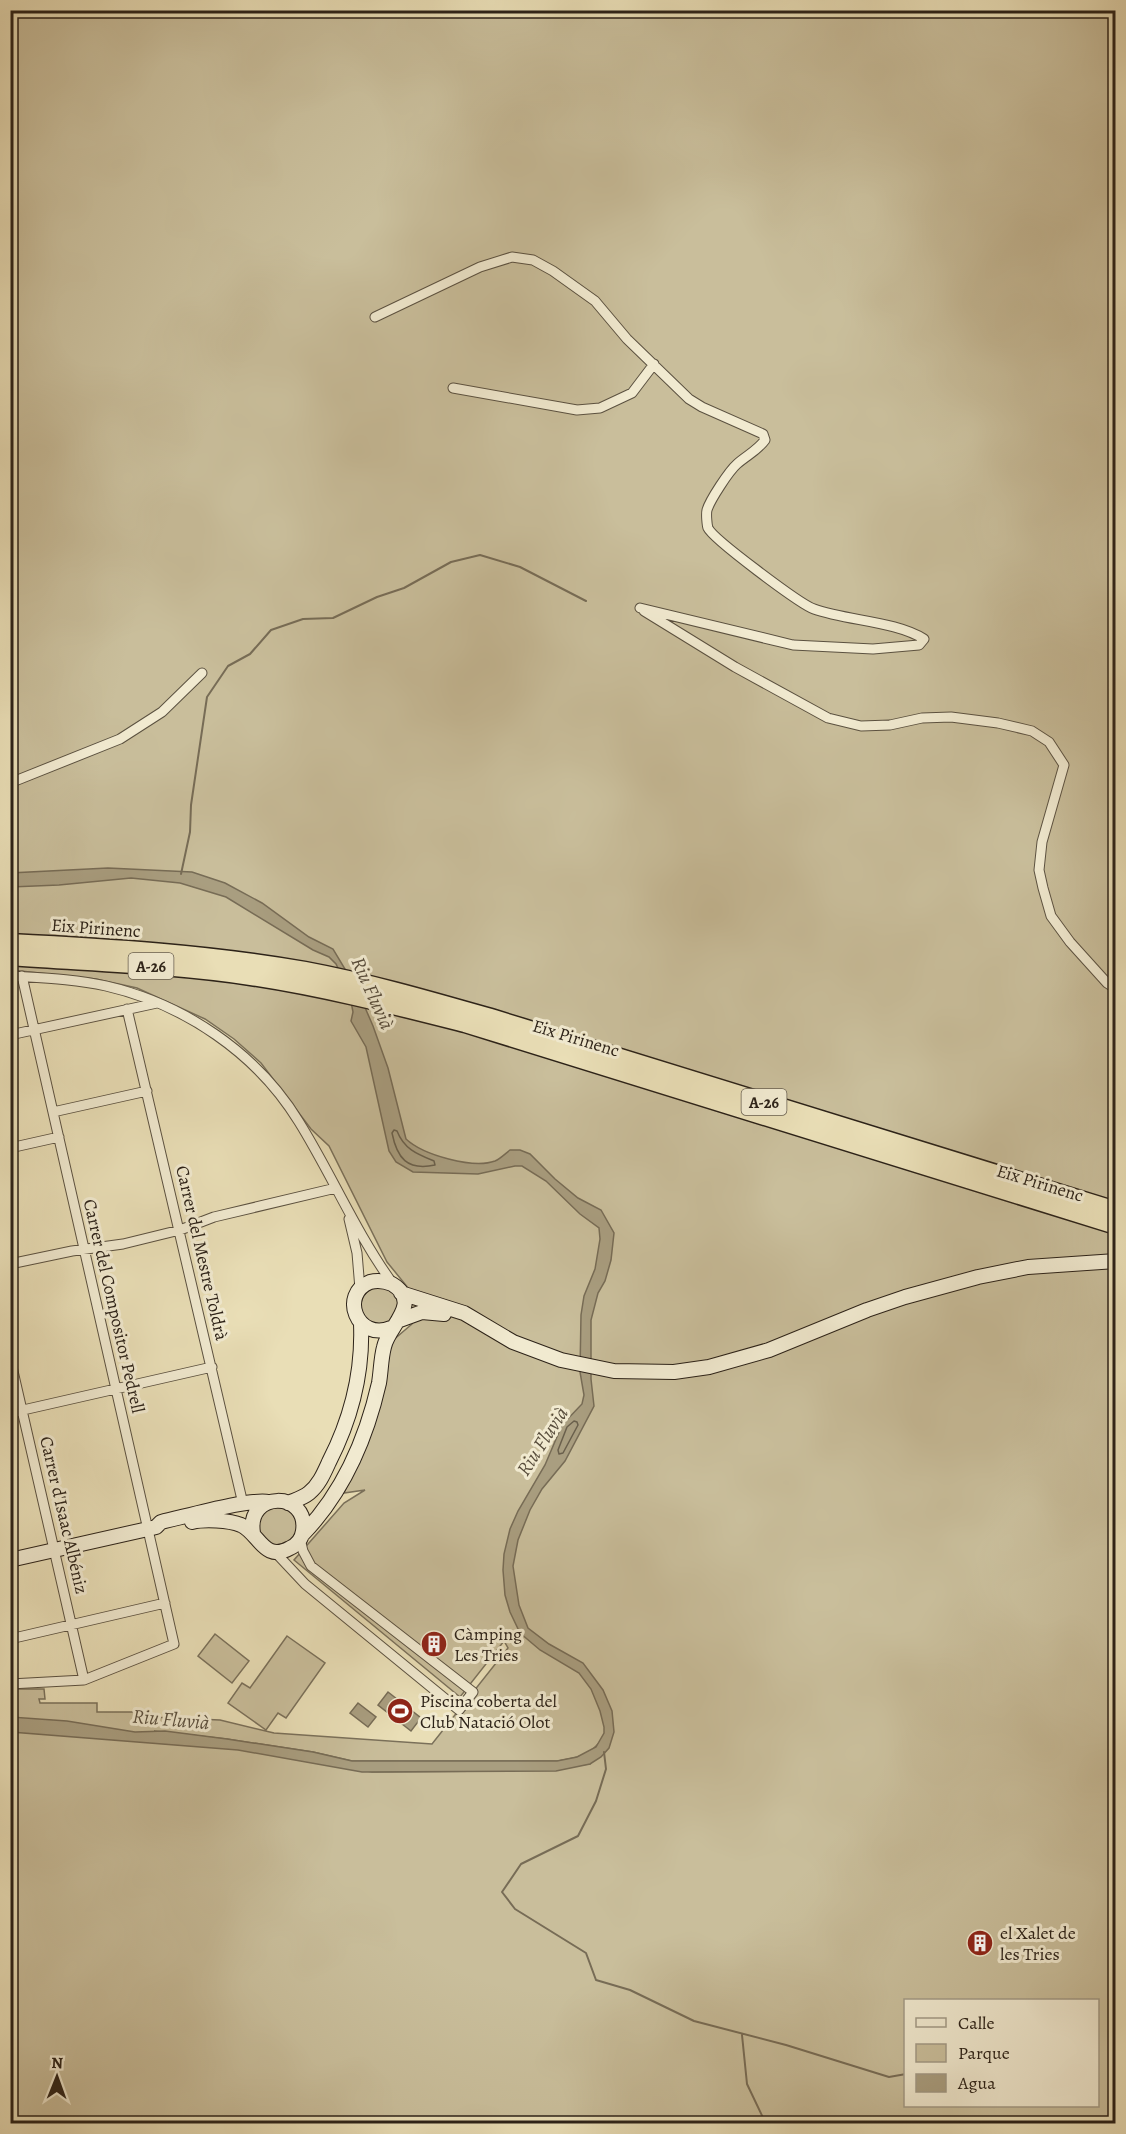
<svg xmlns="http://www.w3.org/2000/svg" width="1126" height="2134" font-family="Alegreya,serif">
<style>
.green{fill:#c9be9b;stroke:#7a705a;stroke-width:1.5;fill-rule:evenodd}
.water{fill:#a99e80;stroke:#776c56;stroke-width:1.5}
.lines{fill:none;stroke-linecap:round;stroke-linejoin:round}
.shore{stroke:#6a604c;stroke-width:1.5}
.stream{stroke:#776c56;stroke-width:2}
.street-casing{stroke:#5b5140;stroke-width:11}
.secondary-casing{stroke:#2c2218;stroke-width:16}
.highway-casing{stroke:#2c2218;stroke-width:19}
.street{stroke:#f1ead0;stroke-width:9}
.secondary{stroke:#f1ead0;stroke-width:14}
.highway{stroke:#e9deb6;stroke-width:16}
.labels{text-anchor:middle;stroke-width:6;stroke-linejoin:round;paint-order:stroke}
.shield{fill:#f1ead0;stroke:#675e4f;stroke-width:1.5}
.shield-label{font-size:16px;font-weight:bold;fill:#2c2218}
.street-label{font-size:18px;fill:#2c2218;stroke:#f1ead0}
.poi-label{font-size:18px;fill:#2c2218;stroke:#f1ead0;text-anchor:start}
.water-label{font-size:20px;font-style:italic;fill:#584d3c;stroke:#f1ead0}
</style>
<rect width="100%" height="100%" fill="#e9deb6"/>
<filter id="stains"><feTurbulence type="fractalNoise" baseFrequency=".00333" numOctaves="4"/><feColorMatrix values="0 0 0 0 .2 0 0 0 0 .09 0 0 0 0 .02 0 0 0 .5 -.17"/></filter>
<radialGradient id="worn" r=".72"><stop offset=".6" stop-color="#630" stop-opacity="0"/><stop offset="1" stop-color="#630" stop-opacity=".3"/></radialGradient>
<!-- green -->
<path class="green" d="M11,11h1104v2112h-1104v-434h33l1,10h-6l1,4h57v9h51l2,5 70,3 54,13 158,11 76,-96 -4,-7 -44,56 -166,-137 50,-57 21,-13 -21,3 31,-72 16,-79 21,-18 -3,-35 -22,-27 -58,-116 -18,-17 -50,-66 -27,-24 -29,-20 -68,-31 -41,-9 -85,-9zM154,1731l73,8 86,13 39,9h205c18,-3 34,-5 45,-22l-12,25 -88,7 -130,1zM906,2000h192v106h-192z
M361 1306a19 19 0 1 1 38 0a19 19 0 1 1-38 0Z
M259 1526a19 19 0 1 1 38 0a19 19 0 1 1-38 0Z
M215,1634l34,27 -17,22 -34,-27z
M287,1636l38,27 -39,55 -8,-5 -12,17 -38,-27 14,-20 8,5z"/>
<!-- water -->
<path class="water" d="M108,868l84,4 33,11 37,20 47,34 24,12 24,40 16,37 15,42 18,71c17,16 67,30 89,22 5,-2 10,-7 15,-11h10l10,4 25,25 23,19 23,12 13,23 -3,27 -6,21 -7,12 -7,27v59l3,27 -29,55 -23,28 -12,21 -12,30 -5,26 6,39 9,23 21,16 34,19 20,27 9,21 2,21 -5,16 -8,9 -11,7 -34,7 -194,1 -124,-22 -227,-18v-15l56,4 68,11 30,-1 62,8 86,13 39,9h205l20,-4 19,-10 8,-14v-6l-4,-16 -9,-22 -12,-16 -39,-23 -20,-17 -10,-21 -5,-17 -2,-25 1,-16 6,-25 8,-18 27,-46 17,-40 20,-21 2,-9 -4,-23 1,-57 3,-19 11,-27 5,-30 -1,-11 -19,-14 -34,-33 -24,-15h-7l-37,8 -65,-2 -17,-10 -7,-11 -23,-104 -15,-26 2,-9 -4,-21 -13,-27 -7,-7 -16,-7 -87,-53 -46,-14 -49,-5 -72,7 -48,2 -1,-14z
M388,1692l33,26 -10,13 -33,-26z
M358,1703l18,14 -8,10 -18,-14z"/>
<g class="lines">
<!-- shore -->
<path class="shore" d="M394,1130l3,1c7,18 20,23 37,30l1,4c-28,6 -38,-7 -43,-32z
M574,1421l3,1 1,3 -15,28 -4,1 -1,-4 9,-23z"/>
<!-- stream -->
<path class="stream" d="M181,874l9,-42 1,-27 16,-108 21,-31 22,-12 21,-24 32,-11 30,-1 44,-21 27,-9 47,-26 29,-7 40,12 66,34
M604,1752l2,17 -10,32 -18,35 -57,28 -19,28 13,17 71,44 10,27 34,10 64,31 92,24 103,32 17,-3
M742,2035l5,49 19,40"/>
<defs>
<path id="street" d="M375,317l105,-50 32,-10 21,3 20,11 42,30 32,38 62,60 13,8 61,27 2,6c-8,11 -18,15 -28,24 -8,7 -27,36 -30,46 -1,4 0,15 1,18 5,11 92,76 106,81 34,12 81,12 110,30l-5,6 -46,4 -80,-4 -153,-37
M453,388l124,22 23,-2 32,-15 22,-29
M644,611l91,56 93,51 33,8 29,-1 32,-7 29,-1 47,6 34,8 17,11 15,23 -22,77 -3,28 4,18 8,28 19,26 37,41 9,6
M10,783l110,-44 42,-27 40,-39
M10,976c32,2 65,3 96,10 78,18 151,67 193,136 33,53 57,111 94,162
M127,1009l116,495
M10,1035l147,-32
M53,1112l94,-21
M10,1148l49,-11
M349,1219l8,34 3,36
M10,1264l62,-13 51,-7 57,-14 34,-13 122,-29
M10,1358l74,322
M10,1413l202,-46
M274,1551l31,33 154,126 14,-18 -162,-126 -8,-15 -3,-12
M10,1639l155,-36
M10,1684l74,-4 90,-36 -152,-668"/>
<path id="secondary" d="M401,1293l63,20 49,29 48,18 53,11 60,1 35,-5 60,-17 98,-40 38,-13 73,-20 50,-10 88,-6
M400,1320l22,-8 22,2
M288,1503c7,-3 15,-5 21,-10 10,-8 15,-20 20,-31 22,-43 34,-90 32,-138
M192,1522c12,-3 37,-2 49,3 18,8 23,38 49,23 7,-3 12,-10 13,-17 6,-40 -57,-41 -50,2
M302,1535c41,-42 64,-95 77,-152 2,-12 2,-25 5,-36 4,-21 39,-44 8,-63 -7,-3 -15,-4 -22,-2 -31,12 -13,60 21,46
M10,1560l138,-31 8,-2 5,-5c23,-5 88,-24 108,-20"/>
<path id="highway" d="M10,942c99,5 197,11 295,28 64,12 126,30 189,48l622,192
M10,957c81,6 162,8 241,20 73,11 143,29 214,47l651,202"/>
</defs>
<!-- street casing -->
<use href="#street" class="street-casing"/>
<!-- secondary casing -->
<use href="#secondary" class="secondary-casing"/>
<!-- highway casing -->
<use href="#highway" class="highway-casing"/>
<!-- street -->
<use href="#street" class="street"/>
<!-- secondary -->
<use href="#secondary" class="secondary"/>
<!-- highway -->
<use href="#highway" class="highway"/>
</g>
<!-- icons -->
<defs>
<symbol id="building-disc" viewBox="-11 -11 22 22"><circle r="9.5" fill="#8f2418" stroke="#f1ead0"/><path d="M-4-6H4V6H1V3H-1V6H-4ZM-2.5-4.3h1.7v1.8h-1.7ZM.8-4.3h1.7v1.8H.8ZM-2.5-1h1.7V.8h-1.7ZM.8-1h1.7V.8H.8Z" fill="#fff"/></symbol>
<symbol id="stadium-disc" viewBox="-11 -11 22 22"><circle r="9.5" fill="#8f2418" stroke="#f1ead0"/><path d="M0-5a6.5 5 0 1 0 0 10a6.5 5 0 1 0 0-10ZM-3.5-1.8h7v3.6h-7Z" fill="#fff"/></symbol>
</defs>
<g fill-rule="evenodd">
<use href="#building-disc" x="419" y="1629" width="30" height="30"/>
<use href="#stadium-disc" x="385" y="1696" width="30" height="30"/>
<use href="#building-disc" x="965" y="1928" width="30" height="30"/>
</g>
<g class="labels">
<!-- shield labels -->
<g class="shield">
<rect x="128.5" y="953" width="45" height="26" rx="4.5"/>
<rect x="741.5" y="1089" width="45" height="26" rx="4.5"/>
</g>
<g class="shield-label">
<text x="151" y="972">A-26</text>
<text x="764" y="1108">A-26</text>
</g>
<!-- street labels -->
<g class="street-label">
<text transform="translate(96 928) rotate(4)" y="6">Eix Pirinenc</text>
<text transform="translate(576 1038) rotate(17)" y="6">Eix Pirinenc</text>
<text transform="translate(1040 1183) rotate(17)" y="6">Eix Pirinenc</text>
<text transform="translate(202 1253) rotate(77)" y="6">Carrer del Mestre Toldrà</text>
<text transform="translate(114 1306) rotate(77)" y="6">Carrer del Compositor Pedrell</text>
<text transform="translate(64 1515) rotate(77)" y="6">Carrer d'Isaac Albéniz</text>
</g>
<!-- poi labels -->
<g class="poi-label">
<text x="454" y="1640">Càmping<tspan x="454" dy="21">Les Tries</tspan></text>
<text x="420" y="1707">Piscina coberta del<tspan x="420" dy="21">Club Natació Olot</tspan></text>
<text x="1000" y="1939">el Xalet de<tspan x="1000" dy="21">les Tries</tspan></text>
</g>
<!-- water labels -->
<g class="water-label">
<text transform="translate(373 993) rotate(66)" y="7">Riu Fluvià</text>
<text transform="translate(542 1441) rotate(-57)" y="7">Riu Fluvià</text>
<text transform="translate(171 1719) rotate(5)" y="7">Riu Fluvià</text>
</g>
</g>
<!-- margin -->
<rect width="1126" height="2134" fill="none" stroke="#e9deb6" stroke-width="36"/>
<rect x="12" y="12" width="1102" height="2110" fill="none" stroke="#2c2218" stroke-width="3"/>
<rect x="18" y="18" width="1090" height="2098" fill="none" stroke="#2c2218" stroke-width="1.5"/>
<!-- legend -->
<rect x="904" y="1999" width="195" height="108" fill="#f1ead0" stroke="#a29a86" stroke-width="1.5"/>
<rect x="916" y="2018" width="30" height="9" fill="#f1ead0" stroke="#a29a86" stroke-width="1.5"/>
<text x="958" y="2029" font-size="18" fill="#2c2218">Calle</text>
<rect x="916" y="2044" width="30" height="18" fill="#c9be9b" stroke="#a29a86" stroke-width="1.5"/>
<text x="958" y="2059" font-size="18" fill="#2c2218">Parque</text>
<rect x="916" y="2074" width="30" height="18" fill="#a99e80" stroke="#a29a86" stroke-width="1.5"/>
<text x="958" y="2089" font-size="18" fill="#2c2218">Agua</text>
<!-- north arrow -->
<g transform="translate(57 2077) rotate(1)" stroke="#f1ead0" stroke-width="4.5" paint-order="stroke">
<path d="M0-4.5L10 22L0 15L-10 22Z" fill="#2c2218"/>
<text y="-9" font-size="16" font-weight="bold" text-anchor="middle" fill="#2c2218">N</text>
</g>
<rect width="100%" height="100%" filter="url(#stains)"/>
<rect width="100%" height="100%" fill="url(#worn)"/>
</svg>
